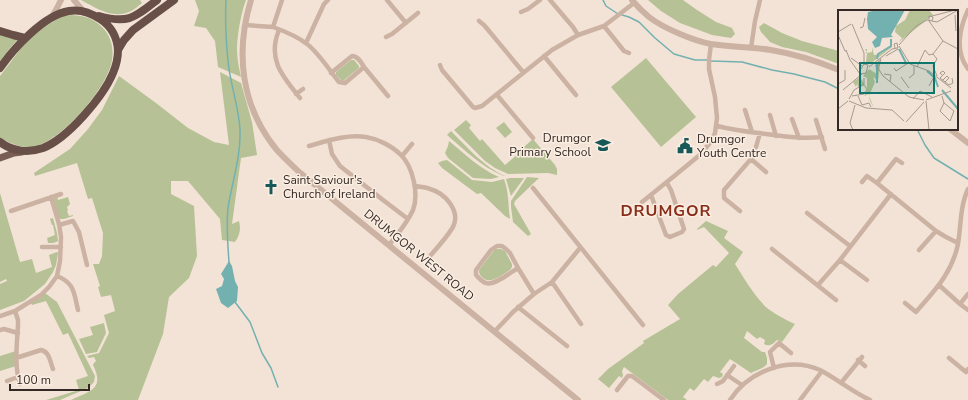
<svg xmlns="http://www.w3.org/2000/svg" width="968" height="400" font-family="'Nunito Sans',sans-serif">
<style>
.green{fill:#b6c295}
.water{fill:#73b1b0}
.lines{fill:none;stroke-linecap:round;stroke-linejoin:round}
.stream{stroke:#73b1b0;stroke-width:1.5}
.minor{stroke:#cbb2a2;stroke-width:4.5}
.tertiary{stroke:#cbb2a2;stroke-width:6}
.primary{stroke:#785e54;stroke-width:7}
.trunk{stroke:#685048;stroke-width:8}
.labels{text-anchor:middle;stroke-width:3;stroke-linejoin:round;paint-order:stroke}
.poi-label{font-size:12px;fill:#352925;stroke:#faeee2;text-anchor:start}
.street-label{font-size:12px;fill:#352925;stroke:#faeee2}
.district-label{font-size:16px;font-weight:bold;letter-spacing:1px;fill:#892d18;stroke:#faeee2}
.inset-river{fill:none;stroke:#73b1b0;stroke-width:2}
.inset-road{fill:none;stroke:#a7998f;stroke-width:1}
.view{fill:#0f766e;fill-opacity:0.15;stroke:#0f766e;stroke-width:2}
.inset-edge{fill:none;stroke:#352925;stroke-width:2}
</style>
<rect width="100%" height="100%" fill="#f3e3d6"/>
<!-- green -->
<path class="green" d="M81,0h59l2,3c-4,3 -8,7 -13,9 -17,7 -33,-4 -48,-12z
M195,0h51c-5,13 -9,36 -9,49 0,10 2,19 4,28l-23,-10 -3,-26 -9,-13 -12,-2 5,-15z
M648,0h35l14,10 19,12 16,6 3,6 -4,4 -19,-3 -32,-12 -19,-12z
M72,15c12,1 21,3 30,12 9,9 12,21 10,33 -4,28 -52,83 -80,87 -12,1 -22,-4 -32,-9v-62l19,-25 14,-16 16,-11 9,-5 5,-3z
M764,23l18,10 20,8 37,10v13l-33,-12 -24,-5 -12,-5 -9,-10 -2,-5z
M0,35l19,3 -9,10 -10,13z
M646,58l50,59 -35,30 -50,-60z
M351,60h3l5,6v2l-16,13 -2,-1 -5,-5v-3z
M220,72l21,11 11,39 5,33 -16,3 -9,66 7,-3c2,8 1,14 -4,21l-13,-2 -2,-21 -32,-38h-17v13l23,12 3,50 -8,22 -20,19 -6,37 -25,66h-67c19,-9 34,-11 22,-35l1,-2 2,-2 -2,-4 -5,1 -2,-2 12,-3 10,-20 -5,-18 11,-4 -4,-16 -10,2 -3,-10 2,-1 -7,-22h6l3,-8 1,-23 -11,-35 -4,1 -11,-36 -42,13 -1,-3 36,-24 18,-20 14,-19 17,-34 37,27 32,25 26,14 15,3z
M466,120l5,5 -2,3 11,13 2,-2 23,26 13,-11 -1,-1 16,-14 22,26 2,4v6l-9,-2 -40,1 -13,-6 -10,-7 -31,-31z
M504,122l8,10 -7,6 -9,-10z
M451,131c17,17 32,35 54,45h-1c-23,-9 -39,-26 -57,-41z
M449,141c16,13 31,28 50,36l-8,2 -18,-1 -25,-20 -3,-5 3,-7z
M447,160l25,20 20,2 12,-3c5,13 4,26 6,40l-5,-3 -24,-23 -4,1 -35,-26 -4,-5 4,-2z
M527,177l12,1 -24,23 -1,3 17,30 -3,2 -15,-14 -2,-15v-6z
M510,178h14l-13,18 -5,-17z
M0,193l20,69 12,-3 4,14 16,-6 -3,-12 8,-3 1,1 -2,12 -3,7 -8,12 -21,17 -24,9v-26l7,-3 -1,-2 -6,3z
M57,196l1,4 10,-3 2,7 -3,3 1,3 -1,1 2,5 4,-1v1l-9,3h-4l-3,-4 -4,-15z
M53,218l4,15 1,8 -2,1 -3,1h-5l-1,-5 8,-3 -2,-10h-1l-2,-6z
M706,221l22,10 -4,7 19,14 -8,12c9,14 20,33 32,44 8,6 19,12 28,16l-13,18 -5,-2c-4,4 -7,7 -13,4l1,-4 -5,-3 -3,2 -10,-8 -3,7 18,14h3l2,6v6c-4,5 -10,6 -16,9l-21,-14 -10,13 3,2 -1,3 -3,1 -6,-2 -5,6 -4,-3 -10,12 -4,-3 -7,9 4,3h-19l-44,-33 -2,4 1,4 -1,3 -3,-2 -10,12 -11,-9 10,-10 36,-26 -1,-2 37,-22 -12,-14 10,-11 35,-29 3,2 13,-14 -25,-26 -7,3v-1z
M495,249h6l4,2 7,13v3l-2,3c-7,4 -19,15 -27,8 -3,-3 -4,-4 -4,-8z
M45,293l12,9 38,74 -1,6 -6,6 -28,12h-14l33,-10 -3,-10 12,-4 -20,-43 -5,2 -17,-34 -14,4 -1,-2z
M104,323l2,10 -9,19 -11,2 -7,-15 14,-4 -3,-8z
M16,351v15l-16,5v-15z"/>
<!-- water -->
<path class="water" d="M229,261l3,5 3,15 3,6 -1,14 -9,7 -7,-5 -5,-14 6,-3 2,-7 -3,-5z"/>
<g class="lines">
<!-- stream -->
<path class="stream" d="M226,0c-1,20 0,41 2,61 2,23 11,46 12,69 1,27 -8,52 -12,78 -2,19 0,37 1,55
M603,0l3,6 12,8
M622,15l7,2 10,5 16,16 19,16 21,6h12
M711,61l31,1 30,8 22,4 31,8 14,7
M917,129l8,16 9,13 34,21
M235,302l15,20 12,31 9,15 7,19"/>
<!-- minor -->
<path class="minor" d="M387,0l19,23
M550,0l23,27 5,8
M968,10c-9,19 -13,42 0,59
M521,12l7,-3 12,-9
M479,21l5,4 39,47
M245,25l28,2 9,-27
M604,26l20,25 5,2
M273,27c11,4 24,9 34,17 11,8 23,27 32,38l6,1 19,-16 24,29
M279,30c-12,29 3,46 21,68
M386,37l6,-3 26,-21
M306,43l18,-39 4,-4
M751,48l4,-27 5,-21
M544,56l32,39
M440,65l2,5 31,37 2,1 7,-2 70,-56 26,-15 26,-9 30,-23
M331,73l21,-17c6,0 9,6 12,11
M296,94l7,-5
M497,95l36,43
M745,110l7,22
M770,115l6,21
M792,119l7,19
M816,120l9,29
M717,126c16,4 32,6 49,8 19,3 36,5 56,3
M329,140l3,14 8,12 43,34 25,19
M309,146c18,-5 38,-12 57,-9 12,2 26,9 35,18 12,12 18,39 12,55 -6,13 -15,24 -24,35
M402,156l10,-12
M751,159l15,13
M862,182l5,-6 10,7 59,48
M877,183l19,-24 6,4
M415,186c5,1 11,1 15,3 15,4 31,22 23,38 -6,10 -15,20 -23,29
M533,188l110,137
M651,195l15,40 4,2 12,-5 2,-3 -13,-39 -4,-7
M642,202l31,-25 28,-23 11,-14 3,-7 2,-15 -2,-21 -6,-28v-9l2,-16
M11,211l50,-17
M740,211l-16,-13v-8l27,-31 5,-12 4,-14
M807,213l43,33
M59,225l14,-4 6,11 8,33
M42,247h19
M772,249l64,51
M919,250l17,-19 10,6 12,6
M840,260l27,20
M518,268c-7,4 -24,18 -32,15 -4,-1 -7,-5 -10,-8v-5l15,-20 6,-4h5l4,3 4,4 8,15 16,26
M57,276c18,7 17,18 21,34
M552,282l29,42
M818,285l22,-25 51,-66
M939,285l21,19 8,-10
M905,303l11,9c19,-22 36,-39 42,-68 3,-18 2,-38 10,-55
M960,304l8,6
M518,307l49,39
M15,311l3,9v5c-1,20 -4,40 2,59
M0,316l15,-5 26,-16 8,-8 8,-11 3,-15 1,-24 -2,-13 -8,-27
M0,330l4,-1 14,4
M495,331l18,-19 21,-18 18,-12 28,-34
M16,358l25,-8c9,2 9,12 12,19
M949,358l17,14 2,-3
M858,360l7,6
M774,368l-4,-16 9,-9 12,10
M727,375l15,10
M7,381l11,-4
M841,383l21,-26
M717,384l6,-3 11,-15
M617,390l11,-14h4l32,24
M730,400c19,-29 58,-44 90,-30 17,9 33,22 50,30
M800,400l22,-29"/>
<!-- tertiary -->
<path class="tertiary" d="M74,0l10,12
M251,0c-16,52 -10,106 25,149 7,8 15,15 22,22l280,229
M632,0c5,6 11,12 17,17 14,11 45,24 62,27 20,3 40,3 60,6 24,4 46,11 68,20
M52,17l5,-9 4,-8
M950,129l18,14"/>
<!-- primary -->
<path class="primary" d="M0,158l14,-5 8,-1"/>
<!-- trunk -->
<path class="trunk" d="M99,16c29,8 35,2 58,-16
M0,31l13,4 12,3
M118,50l6,-10 9,-10 41,-30
M0,68c14,-20 44,-53 69,-57 11,-2 22,2 31,8 11,7 17,18 18,31 0,8 -2,16 -5,23 -10,24 -45,65 -70,75 -14,5 -30,4 -43,-6"/>
</g>
<!-- icons -->
<defs>
<symbol id="school-bare" viewBox="-9 -9 18 18"><path d="M0-5L7-2L0 1L-7-2ZM-4 1L0 2.5L4 1V4Q0 6-4 4Z" fill="#185859" stroke="#faeee2" stroke-width="2.5" paint-order="stroke"/></symbol>
<symbol id="civic-bare" viewBox="-9 -9 18 18"><path d="M-.6-6.5H3V-4.5H.6V-3L4-1V1h2V6H-6V1h2V-1L-.6-3ZM-1.2 2.5V6h2.4V2.5Z" fill="#185859" stroke="#faeee2" stroke-width="2.5" paint-order="stroke"/></symbol>
<symbol id="church-bare" viewBox="-9 -9 18 18"><path d="M-1.2-6h2.4v3.5h3.3v2.4h-3.3V6h-2.4V-.1h-3.3v-2.4h3.3Z" fill="#185859" stroke="#faeee2" stroke-width="2.5" paint-order="stroke"/></symbol>
</defs>
<g fill-rule="evenodd">
<use href="#school-bare" x="592" y="134" width="22" height="22"/>
<use href="#civic-bare" x="674" y="135" width="22" height="22"/>
<use href="#church-bare" x="260" y="176" width="22" height="22"/>
</g>
<g class="labels">
<!-- poi labels -->
<g class="poi-label">
<text x="591" y="142" text-anchor="end">Drumgor<tspan x="591" dy="14">Primary School</tspan></text>
<text x="697" y="143">Drumgor<tspan x="697" dy="14">Youth Centre</tspan></text>
<text x="283" y="184">Saint Saviour's<tspan x="283" dy="14">Church of Ireland</tspan></text>
</g>
<!-- street labels -->
<g class="street-label">
<text transform="translate(419 255) rotate(39)" y="4">DRUMGOR WEST ROAD</text>
</g>
<!-- district labels -->
<g class="district-label">
<text x="666" y="216">DRUMGOR</text>
</g>
</g>
<!-- overview -->
<g transform="translate(838 10)">
<rect width="120" height="120" fill="#f3e3d6"/>
<path d="M72,0h19l4,5 -34,27 3,-4 -7,-6 1,-6 9,-6zM54,31v6l-22,17 -4,-2 1,-9 -2,-1h2l-2,-3h2v4l5,-1v-5l2,8 6,-1 9,-6zM43,47l-3,24 -5,-4 2,5 -6,14 5,12 -4,-7 -1,-4v-3l-5,2 3,-5 -3,-5 -6,1 -1,-3 -1,3 -3,-5 7,-5 7,11v-10l-4,-2 6,-7 8,5 -2,-9z" fill="#b6c295"/>
<path d="M39,0h28l-14,25 2,2 -11,1 -2,8 -5,2 -3,-6 5,-5 -9,-8 -1,-10 1,-7z" fill="#73b1b0"/>
<path class="inset-river" d="M61,39l7,14M39,49l1,-5 13,-8v-7M39,52v21M89,61l8,7 3,9M104,80l16,19"/>
<path class="inset-road" d="M117,5l1,16M94,6l23,-6M91,11l14,20 15,8M94,11l5,1 21,-12M14,14l12,29v10M22,18l3,-1 2,-9M0,22l13,-8M0,25l7,16M61,35l17,-19 11,-6 5,1 1,-4 -4,-1v4M61,36l11,18 19,7 22,17M8,42v-2l4,10 10,14 6,-1 2,-8 -4,-1 -5,8M95,44l4,5 -4,7 4,10M95,44l10,-13M48,46l12,-7M13,48l11,8M43,49l-3,9 5,8 26,21 15,3M31,57l23,-18 5,-1h1l-1,-5 -3,1 1,4M79,57l8,-17 4,5 4,-1M56,58l2,3 12,-8M46,64l7,1 -1,7M104,65l-2,-2 3,-2 2,2 -5,5 9,7 4,-2 -1,-5M63,67l8,11M71,68l5,-4v-8M105,70l4,-4 2,2 -4,4M0,74l7,-4v-10M91,76l6,-11M5,80l19,-16M14,86l12,-2 3,-4M20,86l4,9 7,-2 2,4M104,86l2,7 10,8 -4,10M11,89l5,-9 10,-6v-6M75,89l7,-8 12,6M88,90l25,-9M11,91l17,7 26,2 12,11M88,91l3,29M106,93l-4,8 10,10M0,99l10,-8M68,112l18,-20M15,120l-3,-7 5,-18"/>
<path class="view" d="M22,53h74v30h-74z"/>
<rect width="120" height="120" class="inset-edge"/>
</g>
<!-- scale -->
<path d="M10 384v6h79v-6" fill="none" stroke="#352925" stroke-width="2"/>
<text x="16" y="384" font-size="12" fill="#352925" stroke="#faeee2" stroke-width="3" paint-order="stroke">100 m</text>
</svg>
